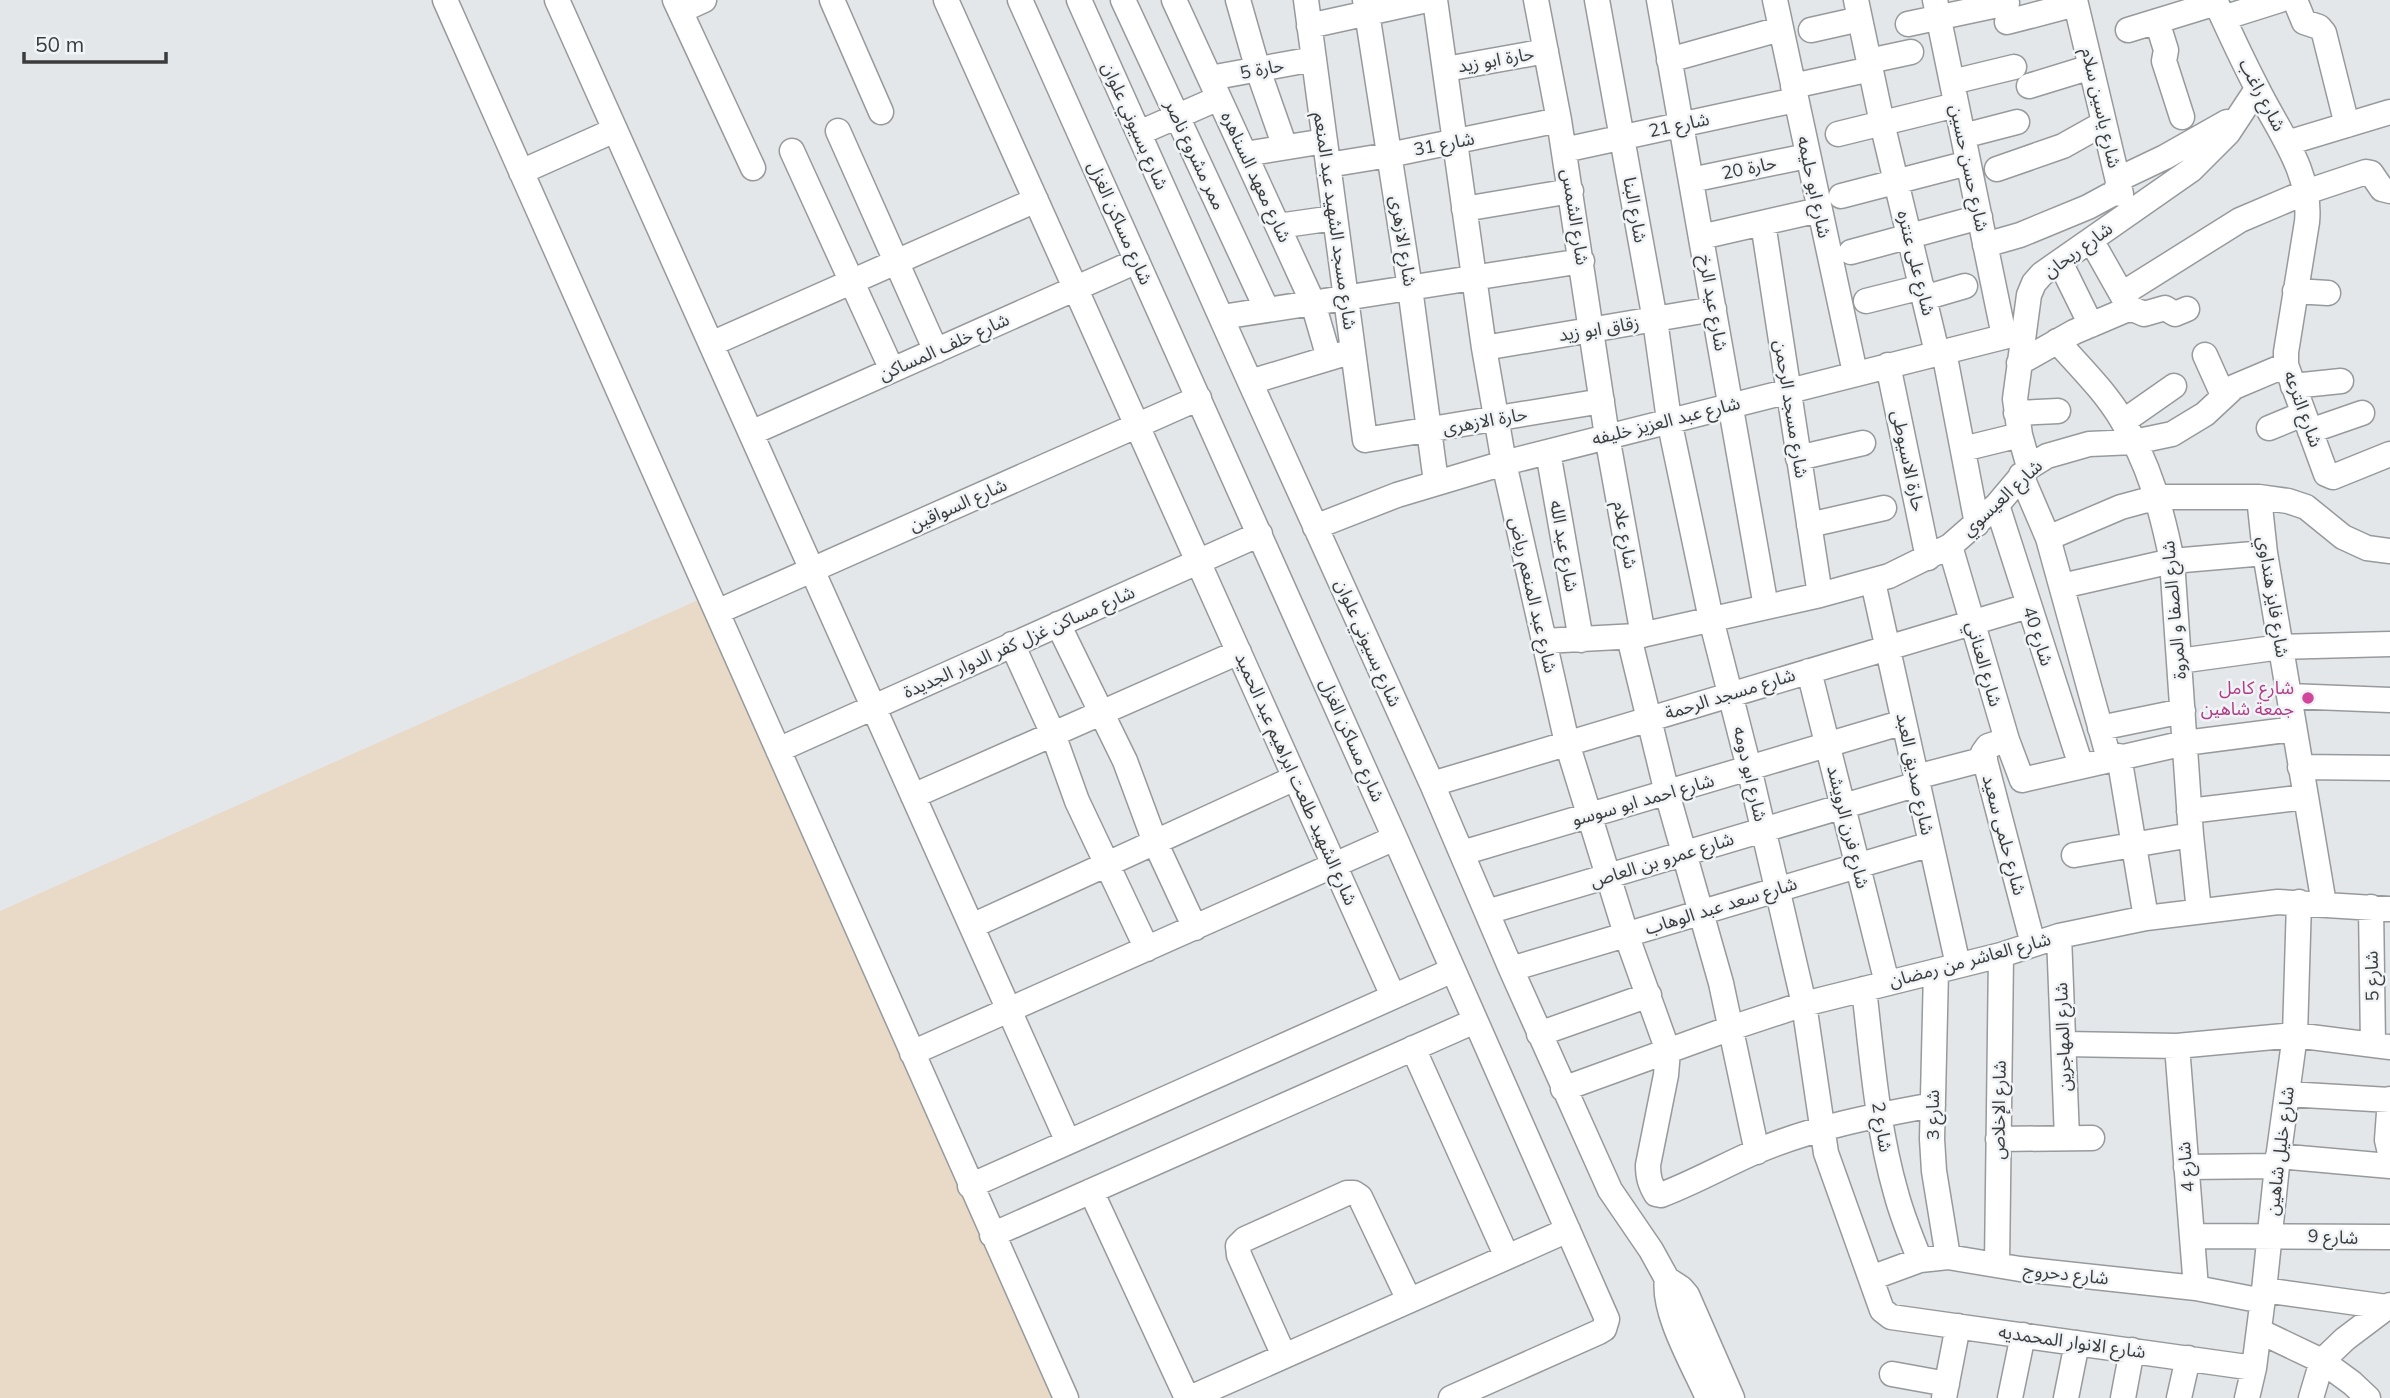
<svg xmlns="http://www.w3.org/2000/svg" width="2390" height="1398" font-family="Mulish,'Noto Sans Arabic',sans-serif">
<style>
.industrial{fill:#e9dac7}
.lines{fill:none;stroke-linecap:round;stroke-linejoin:round}
.minor-casing{stroke:#979a9c;stroke-width:27}
.minor{stroke:#fff;stroke-width:24}
.hotel-dot{fill:#d1479c;stroke:#f1f4f7;stroke-width:2.5}
.labels{text-anchor:middle;stroke-width:5;stroke-linejoin:round;paint-order:stroke}
.street-label{font-size:18px;fill:#3b3c3d;stroke:#f1f4f7}
.hotel-label{font-size:18px;fill:#b23c85;stroke:#f1f4f7;text-anchor:end}
</style>
<rect width="100%" height="100%" fill="#e4e7ea"/>
<!-- industrial -->
<path class="industrial" d="M707,596l358,802h-1065v-487z"/>
<g class="lines">
<defs>
<path id="minor" d="M445,0l621,1398
M557,0l511,1142
M675,0l78,168
M832,0l49,112
M946,0l447,996
M1020,0l375,838 212,481 -3,10 -5,3 -148,66
M1079,0l171,382 182,402 79,185 99,221 41,60 16,29 14,9 6,7 45,103
M1123,0l144,310
M1174,0l139,303 16,55
M1238,0l20,70 27,77
M1306,0l59,440 237,-39
M1365,0l45,288 26,194
M1435,0l49,348 20,115 63,280 59,191 42,117 -2,24 -18,90c0,12 2,19 8,29l5,1c32,-12 62,-29 94,-43 56,-24 117,-36 178,-47
M1536,0l23,120 48,316 36,199
M1597,0l58,320 14,100 42,199 38,149 55,236 22,149 56,157 9,7 363,51
M1659,0l107,607
M1775,0l80,373
M1856,0l26,123 53,221 10,13 32,167
M1935,0l69,336
M2075,0l46,194
M2215,0c13,29 27,59 42,88 21,43 55,84 50,134l-21,130v13l40,109 7,3 57,-23
M2295,0l9,22 15,5 5,6 23,92
M680,11l24,-11
M2223,18l57,-18
M2157,21l9,29 -2,11 18,56
M2007,22l69,-18
M1908,24l99,-21
M1309,26l118,-26
M1811,30l49,-11
M2128,30l88,-27
M1669,60l111,-31
M1869,61l42,-9
M1446,69l100,-18
M1210,78l104,-19
M1952,82l62,-15
M1793,86l78,-17
M2029,86l62,-19
M838,131l98,220
M1139,133l80,-35
M1838,134l118,-29
M1963,136l54,-14
M2287,143l103,-31
M1564,150l231,-50
M792,151l100,219
M1245,154l80,-13
M1328,165l61,-10 170,-35
M1997,169l66,-23 41,-23
M521,172l94,-42
M1691,180l116,-24
M1841,196l127,-33
M1464,209l107,-18
M1763,223l57,372
M1278,226l56,-8
M1701,237l118,-27
M2091,240l39,69
M1985,245l35,-10 68,-28 26,-14 9,-16 42,-20 62,-35
M1851,252l129,-35
M2060,262l31,63
M2295,291l33,2
M2122,294l118,-74 66,-28 60,-20 5,1 11,16 8,2
M1924,298l41,-12
M1866,301l56,-14
M1222,317l360,-56
M2057,341c22,25 48,50 65,79 27,43 40,91 50,141l19,274 8,76
M711,344l325,-144
M1484,348l230,-39
M2205,355l18,40
M2019,363l55,-31 52,-22h9l9,4 21,-6 10,6 12,-5
M1888,365l40,193
M1250,382l93,-28
M2293,386l48,-5
M2016,413l42,-2
M2124,421l50,-35
M2269,428l34,-14
M2310,431l52,-18
M751,433l386,-172
M1963,449l57,-14
M1548,452l33,188
M1798,458l65,-15
M2029,467l-9,-32 -5,-36 14,-104 5,-12 8,-9 149,-104 37,-37 29,-44
M2021,475l27,63 61,221
M2259,497l6,56 59,351
M1997,505l84,261
M1809,525l75,-17
M1315,527l82,-32 107,-32 519,-131
M2048,538l73,-31 37,-10h101l29,4 18,6 37,30 24,11 23,3
M1950,546l57,194 15,40 163,-37 109,-14
M1873,582l85,383
M2062,586l110,-25 93,-8
M717,612l482,-214
M1058,624l67,137 30,81 40,86
M1629,637l38,156 54,190 36,169
M1544,641l93,-5 183,-41 69,-19 61,-30 47,-41 32,-38 18,-11 42,-12 45,-2 38,-8 33,-20 29,-27 52,-22
M1012,644l41,90 24,67 70,148
M2179,661l102,-14 109,-3
M1809,671l78,312
M2289,696l101,4
M2100,728l83,-17
M2007,740l-19,6 -5,7 50,191
M778,750l482,-216
M2119,756l27,162
M2300,767l90,1
M1916,777l69,-18
M1432,784l596,-178
M913,796l326,-144
M2189,811l116,-14
M1462,853l442,-131
M2074,855l117,-20
M2371,907l2,137
M1487,912l431,-128
M972,926l323,-148
M2059,936l8,202
M1511,969l420,-125
M1936,971l-4,168 2,32 14,86
M1864,989c8,68 13,138 32,204 6,23 15,45 24,67
M1539,1034l110,-39
M2065,1044l112,2 118,-11 95,12
M2177,1046l19,242
M1413,1048l94,209
M912,1053l483,-215
M1563,1089l168,-61 73,-24 197,-49 58,-19 87,-18 132,-16 112,7
M2287,1094l103,6
M2390,1099l-3,41 3,13
M1998,1139l94,-1
M2278,1156l112,10
M2186,1167l91,-1
M970,1186l483,-216
M1091,1191l96,207
M992,1235l483,-214
M2192,1236l198,1
M1997,1265l4,-310
M1871,1278l49,-18 28,-3 72,12 176,19 67,13
M1667,1279c-5,33 27,87 41,119
M2264,1290l123,17
M2259,1331l63,30 30,22 16,15
M1284,1356l-45,-101 -1,-9 7,-7 102,-46h7l6,4 49,103
M1892,1374l55,10
M1190,1398l378,-168
M1944,1398l14,-72
M2010,1398l13,-63
M2066,1398l11,-55
M2123,1398l9,-48
M2179,1398l9,-40
M2247,1398l7,-30 10,-78 13,-124 18,-131 4,-133
M2311,1398l11,-37 23,-22 45,-34"/>
</defs>
<!-- minor casing -->
<use href="#minor" class="minor-casing"/>
<!-- minor -->
<use href="#minor" class="minor"/>
</g>
<!-- markers -->
<circle class="hotel-dot" cx="2308" cy="698" r="7"/>
<g class="labels">
<!-- street labels -->
<g class="street-label">
<text transform="translate(1496 60) rotate(-10)" y="6">حارة ابو زيد</text>
<text transform="translate(1262 69) rotate(-11)" y="6">حارة 5</text>
<text transform="translate(2262 95) rotate(62)" y="6">شارع راغب</text>
<text transform="translate(2101 108) rotate(77)" y="6">شارع ياسين سلام</text>
<text transform="translate(1679 125) rotate(-12)" y="6">شارع 21</text>
<text transform="translate(1135 126) rotate(66)" y="6">شارع بسيوني علوان</text>
<text transform="translate(1444 144) rotate(-11)" y="6">شارع 31</text>
<text transform="translate(1195 155) rotate(65)" y="6">ممر مشروع ناصر</text>
<text transform="translate(1749 168) rotate(-12)" y="6">حارة 20</text>
<text transform="translate(1969 168) rotate(78)" y="6">شارع حسن حسين</text>
<text transform="translate(1256 177) rotate(65)" y="6">شارع معهد السناهره</text>
<text transform="translate(1814 187) rotate(78)" y="6">شارع ابو حليمه</text>
<text transform="translate(1635 210) rotate(80)" y="6">شارع البنا</text>
<text transform="translate(1575 217) rotate(81)" y="6">شارع الشمس</text>
<text transform="translate(1335 221) rotate(82)" y="6">شارع مسجد الشهيد عبد المنعم</text>
<text transform="translate(1120 223) rotate(66)" y="6">شارع مساكن الغزل</text>
<text transform="translate(1403 241) rotate(81)" y="6">شارع الازهرى</text>
<text transform="translate(2078 250) rotate(-36)" y="6">شارع ريحان</text>
<text transform="translate(1916 263) rotate(76)" y="6">شارع على عنتره</text>
<text transform="translate(1713 303) rotate(80)" y="6">شارع عيد الرخ</text>
<text transform="translate(1599 329) rotate(-9)" y="6">زقاق ابو زيد</text>
<text transform="translate(944 347) rotate(-24)" y="6">شارع خلف المساكن</text>
<text transform="translate(1791 409) rotate(81)" y="6">شارع مسجد الرحمن</text>
<text transform="translate(2303 409) rotate(70)" y="6">شارع الترعه</text>
<text transform="translate(1485 421) rotate(-10)" y="6">حارة الازهرى</text>
<text transform="translate(1666 421) rotate(-14)" y="6">شارع عبد العزيز خليفه</text>
<text transform="translate(1908 461) rotate(78)" y="6">حارة الاسيوطى</text>
<text transform="translate(2002 498) rotate(-43)" y="6">شارع العيسوي</text>
<text transform="translate(958 505) rotate(-24)" y="6">شارع السواقين</text>
<text transform="translate(1625 535) rotate(80)" y="6">شارع علام</text>
<text transform="translate(1564 546) rotate(80)" y="6">شارع عبد الله</text>
<text transform="translate(1533 595) rotate(77)" y="6">شارع عبد المنعم رياض</text>
<text transform="translate(2273 597) rotate(81)" y="6">شارع فايز هنداوي</text>
<text transform="translate(2174 610) rotate(-95)" y="6">شارع الصفا و المروة</text>
<text transform="translate(2038 636) rotate(72)" y="6">شارع 40</text>
<text transform="translate(1019 642) rotate(-24)" y="6">شارع مساكن غزل كفر الدوار الجديدة</text>
<text transform="translate(1368 643) rotate(66)" y="6">شارع بسيوني علوان</text>
<text transform="translate(1984 664) rotate(74)" y="6">شارع العناني</text>
<text transform="translate(1730 694) rotate(-17)" y="6">شارع مسجد الرحمة</text>
<text transform="translate(1352 740) rotate(66)" y="6">شارع مساكن الغزل</text>
<text transform="translate(1750 774) rotate(77)" y="6">شارع ابو دومه</text>
<text transform="translate(1915 774) rotate(78)" y="6">شارع صديق العبد</text>
<text transform="translate(1296 779) rotate(66)" y="6">شارع الشهيد طلعت ابراهيم عبد الحميد</text>
<text transform="translate(1643 800) rotate(-16)" y="6">شارع احمد ابو سوسو</text>
<text transform="translate(1848 827) rotate(76)" y="6">شارع فرن الرويشد</text>
<text transform="translate(2004 835) rotate(75)" y="6">شارع حلمى سعيد</text>
<text transform="translate(1662 860) rotate(-17)" y="6">شارع عمرو بن العاص</text>
<text transform="translate(1721 906) rotate(-17)" y="6">شارع سعد عبد الوهاب</text>
<text transform="translate(1970 960) rotate(-15)" y="6">شارع العاشر من رمضان</text>
<text transform="translate(2372 976) rotate(-91)" y="6">شارع 5</text>
<text transform="translate(2063 1037) rotate(-92)" y="6">شارع المهاجرين</text>
<text transform="translate(1999 1110) rotate(-89)" y="6">شارع الإخلاص</text>
<text transform="translate(1933 1115) rotate(-90)" y="6">شارع 3</text>
<text transform="translate(1882 1127) rotate(81)" y="6">شارع 2</text>
<text transform="translate(2280 1151) rotate(-83)" y="6">شارع خليل شاهين</text>
<text transform="translate(2186 1167) rotate(-95)" y="6">شارع 4</text>
<text transform="translate(2333 1237) rotate(2)" y="6">شارع 9</text>
<text transform="translate(2066 1274) rotate(6)" y="6">شارع دحروج</text>
<text transform="translate(2072 1342) rotate(8)" y="6">شارع الانوار المحمديه</text>
</g>
<!-- hotel labels -->
<g class="hotel-label">
<text x="2294" y="694">شارع كامل<tspan x="2294" dy="21">جمعة شاهين</tspan></text>
</g>
</g>
<!-- scale -->
<path d="M24 52v10h142v-10" fill="none" stroke="#3b3c3d" stroke-width="3.5"/>
<text x="35" y="52" font-size="21" fill="#3b3c3d" stroke="#f1f4f7" stroke-width="5" paint-order="stroke">50 m</text>
</svg>
